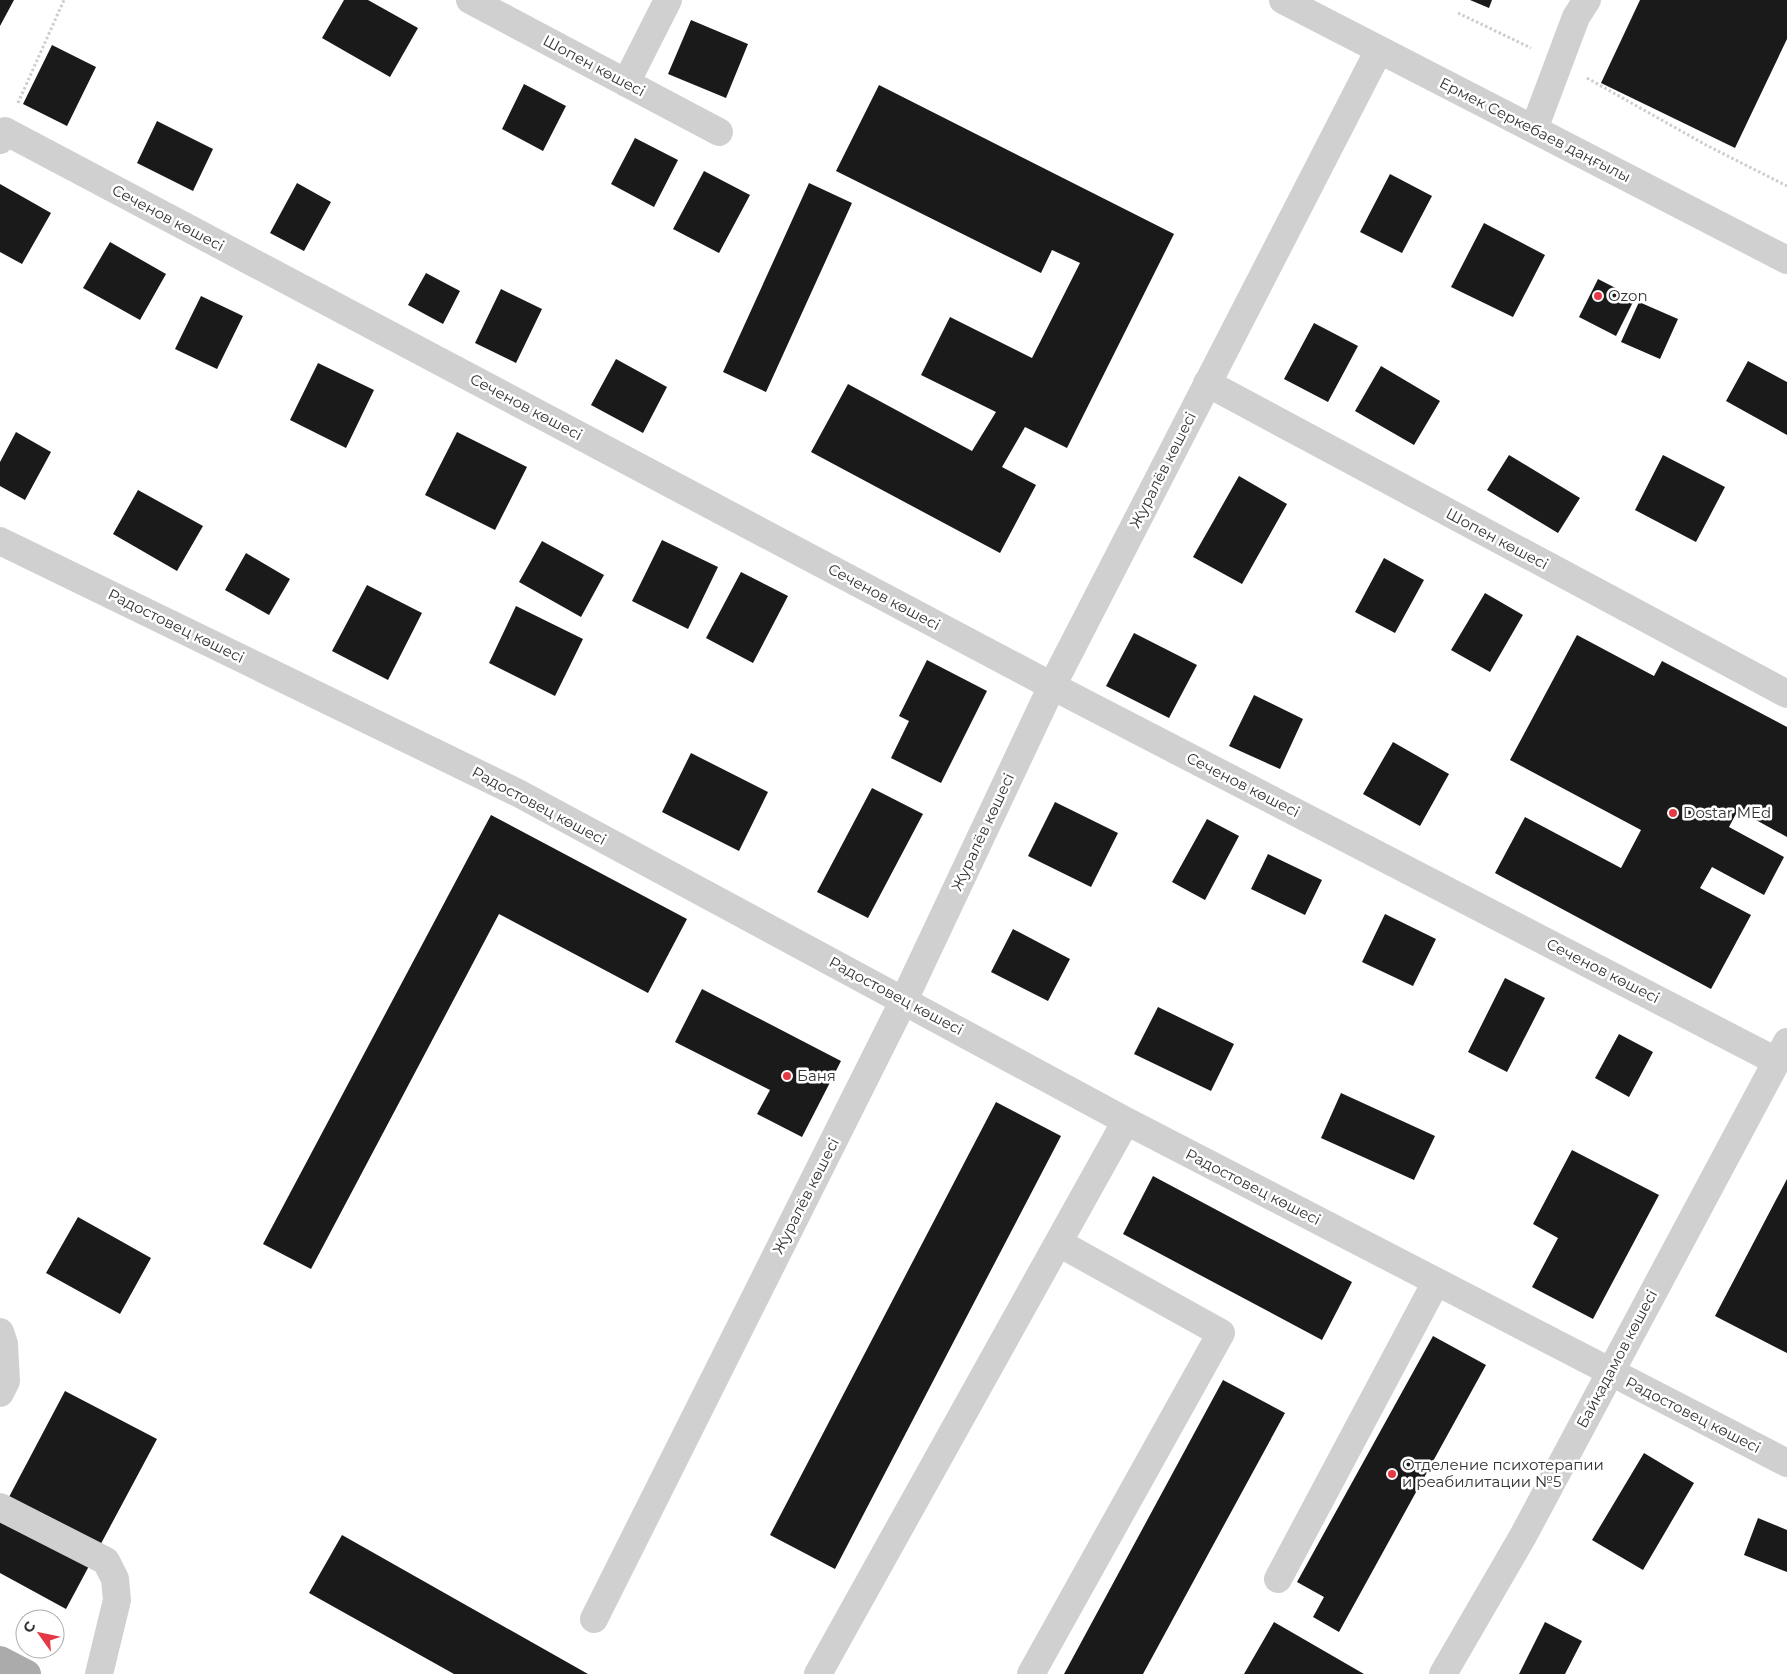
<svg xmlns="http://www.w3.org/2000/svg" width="1787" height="1674" font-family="Montserrat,sans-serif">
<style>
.building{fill:#1a1a1a}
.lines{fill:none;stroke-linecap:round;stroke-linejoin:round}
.path{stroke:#cdcdcd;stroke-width:3;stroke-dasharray:2.5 2.5;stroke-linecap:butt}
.minor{stroke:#d0d0d0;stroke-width:28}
.major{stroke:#ababab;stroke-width:28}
.poi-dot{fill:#e63946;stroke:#fff;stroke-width:2}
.labels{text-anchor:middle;stroke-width:5;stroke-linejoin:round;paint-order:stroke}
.street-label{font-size:15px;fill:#333;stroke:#fff}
.poi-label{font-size:15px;fill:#333;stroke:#fff;text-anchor:start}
</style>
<rect width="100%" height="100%" fill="#fff"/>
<!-- building -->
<path class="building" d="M0,0h14l-14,26z
M344,0h24l50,28 -28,49 -68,-39z
M1470,0h22l-3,8z
M1640,0h147v39l-52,109 -134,-65z
M691,20l57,24 -22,54 -58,-24z
M52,45l44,22 -29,59 -44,-22z
M524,84l42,22 -23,45 -41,-22z
M879,85l295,149 -107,214 -42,-21 -23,40 34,18 -36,68 -189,-101 37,-68 124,67 24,-39 -75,-37 29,-58 82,41 48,-95 -28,-13 -11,23 -205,-102z
M157,121l56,28 -20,42 -56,-28z
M635,138l43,22 -24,47 -43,-23z
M704,171l46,24 -31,58 -46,-24z
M1390,174l42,22 -30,57 -42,-21z
M297,183l34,19 -27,49 -34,-18z
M809,183l43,20 -86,189 -43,-20z
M0,184l51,29 -29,51 -22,-12z
M1484,223l61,32 -32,62 -62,-30z
M110,242l56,32 -26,46 -57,-32z
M426,273l34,18 -17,33 -35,-19z
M1598,279l37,19 -19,38 -37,-19z
M501,289l41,20 -26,54 -41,-20z
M201,296l42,20 -26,53 -42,-20z
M1639,302l39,17 -18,40 -39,-17z
M1314,323l44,23 -30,56 -44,-23z
M616,359l51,28 -24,46 -52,-28z
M1748,361l39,21v53l-61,-34z
M318,363l56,27 -28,58 -56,-28z
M1381,366l59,35 -26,44 -59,-34z
M16,432l35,20 -26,48 -25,-14v-24z
M457,432l70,35 -32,63 -70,-35z
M1509,455l71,43 -22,35 -71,-43z
M1663,455l62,32 -29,55 -61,-32z
M1239,476l48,28 -45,80 -49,-27z
M138,490l65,36 -26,45 -64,-37z
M662,540l56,27 -30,62 -56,-28z
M542,541l62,34 -23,42 -62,-35z
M246,553l44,26 -21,36 -44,-25z
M1384,558l40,22 -29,53 -40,-21z
M741,572l47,24 -35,67 -47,-25z
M367,585l55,28 -34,67 -56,-29z
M1485,593l38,22 -33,57 -39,-22z
M516,606l67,33 -28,57 -66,-33z
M1134,633l63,32 -28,53 -63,-32z
M1577,635l77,41 8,-15 125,66v110l-49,-27 -9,17 55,30 -20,38 -52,-28 -12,21 51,27 -40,74 -216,-116 30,-56 96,51 20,-38 -131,-70z
M927,660l60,31 -46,92 -50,-25 18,-37 -10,-5z
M1254,695l49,24 -23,50 -51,-23z
M1393,742l56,32 -29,52 -57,-32z
M691,753l77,39 -29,59 -77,-39z
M872,788l51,26 -55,104 -51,-26z
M1055,802l63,31 -27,54 -63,-31z
M491,815l196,104 -39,74 -149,-79 -188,355 -48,-25z
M1207,819l32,17 -34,64 -33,-18z
M1268,854l54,26 -17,35 -54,-26z
M1385,914l51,25 -23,47 -51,-24z
M1013,929l57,30 -22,42 -57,-29z
M1505,978l40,20 -38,74 -39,-20z
M702,989l139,72 -39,76 -45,-23 13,-24 -95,-48z
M1158,1007l76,37 -23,47 -77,-37z
M1619,1034l34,18 -24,45 -34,-19z
M1341,1093l94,43 -21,44 -93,-42z
M996,1102l65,34 -226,433 -65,-34z
M1572,1150l87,45 -66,124 -61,-32 26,-49 -25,-14z
M1153,1176l199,106 -30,58 -199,-106z
M1787,1179v174l-72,-37z
M78,1217l73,41 -31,56 -74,-41z
M1433,1336l53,29 -147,267 -26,-15 11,-20 -27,-15z
M1223,1380l62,33 -142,261h-79z
M65,1391l92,48 -91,170 -66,-36v-59z
M1644,1453l50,30 -51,87 -51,-30z
M1758,1518l29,12v42l-43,-17z
M342,1535l246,139h-134l-145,-81z
M1274,1622l90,52h-120z
M1545,1622l37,19 -17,33h-46z"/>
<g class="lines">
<!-- path -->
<path class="path" d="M1458,13l73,35
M1587,78l119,67 81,41
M18,103l46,-103"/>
<!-- minor -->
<path class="minor" d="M470,0l249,132
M1283,0l504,260
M626,83l42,-83
M1534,129l42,-112 11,-17
M0,140l5,-9 1047,555 724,375
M1207,383l580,311
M0,541l518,252 608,328 661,342
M0,1332l4,12 2,37 -6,12
M0,1507l106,54 9,18 2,21 -18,74
M1278,1579l158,-297
M594,1619l310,-619 148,-314 327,-636
M818,1674l308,-553
M1031,1674l190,-341 -162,-90
M1443,1674l80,-138 264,-494"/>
<!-- major -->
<path class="major" d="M0,1660l27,14"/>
</g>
<!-- markers -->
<g class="poi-dot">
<circle cx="1598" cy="296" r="5"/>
<circle cx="1673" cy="813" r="5"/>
<circle cx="787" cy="1076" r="5"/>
<circle cx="1392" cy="1474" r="5"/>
</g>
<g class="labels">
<!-- street labels -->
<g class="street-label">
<text transform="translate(594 66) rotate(28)" y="5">Шопен көшесі</text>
<text transform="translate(1535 130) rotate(27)" y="5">Ермек Серкебаев даңғылы</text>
<text transform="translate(168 218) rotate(28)" y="5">Сеченов көшесі</text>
<text transform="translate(526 407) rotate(28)" y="5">Сеченов көшесі</text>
<text transform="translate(1163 470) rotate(-63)" y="5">Журалёв көшесі</text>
<text transform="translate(1497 539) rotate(28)" y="5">Шопен көшесі</text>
<text transform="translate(884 597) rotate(28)" y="5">Сеченов көшесі</text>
<text transform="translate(176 626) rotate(26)" y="5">Радостовец көшесі</text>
<text transform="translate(1243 785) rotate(27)" y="5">Сеченов көшесі</text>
<text transform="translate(539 806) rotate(28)" y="5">Радостовец көшесі</text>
<text transform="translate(983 832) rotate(-65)" y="5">Журалёв көшесі</text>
<text transform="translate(1603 971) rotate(27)" y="5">Сеченов көшесі</text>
<text transform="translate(896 996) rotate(28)" y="5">Радостовец көшесі</text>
<text transform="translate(1253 1187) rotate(27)" y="5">Радостовец көшесі</text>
<text transform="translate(806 1196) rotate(-63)" y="5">Журалёв көшесі</text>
<text transform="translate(1617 1359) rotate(-62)" y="5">Байқадамов көшесі</text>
<text transform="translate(1693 1415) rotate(27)" y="5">Радостовец көшесі</text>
</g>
<!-- poi labels -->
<g class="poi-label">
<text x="1608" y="301">Ozon</text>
<text x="1683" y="818">Dostar MEd</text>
<text x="797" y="1081">Баня</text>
<text x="1402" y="1470">Отделение психотерапии<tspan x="1402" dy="17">и реабилитации №5</tspan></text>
</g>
</g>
<!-- north arrow -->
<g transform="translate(40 1634) rotate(303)"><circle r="24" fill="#ffffff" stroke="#adadad"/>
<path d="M0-4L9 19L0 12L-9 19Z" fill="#e63946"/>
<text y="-8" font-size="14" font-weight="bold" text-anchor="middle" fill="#333333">С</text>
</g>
</svg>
